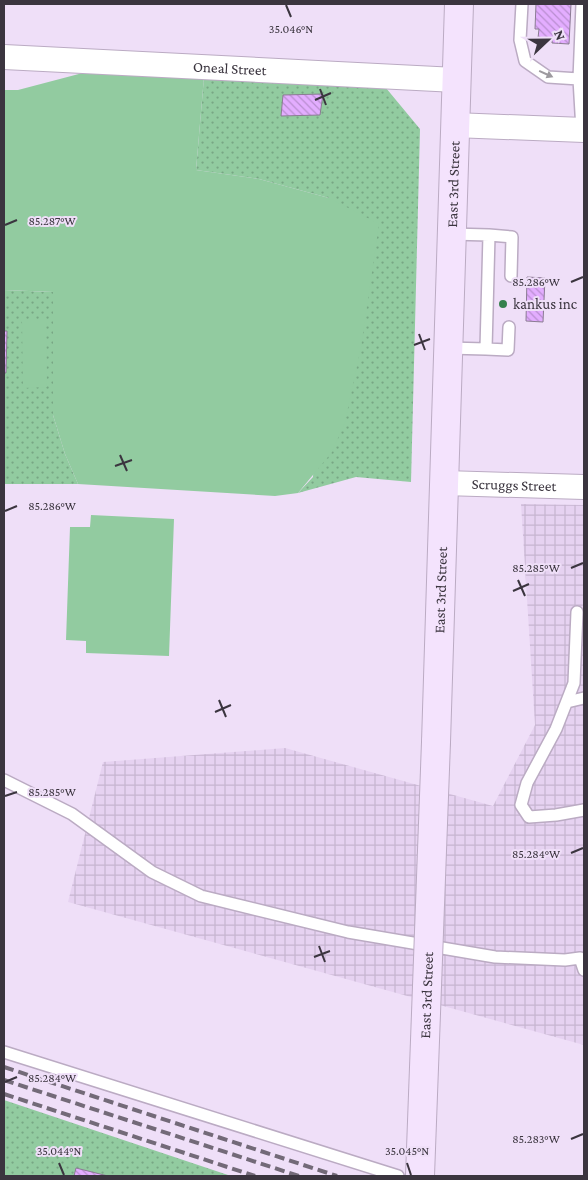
<svg xmlns="http://www.w3.org/2000/svg" width="588" height="1180" font-family="'Crimson Pro',serif">
<style>
.industrial{fill:url(#industrial-grid)}
.grass{fill:url(#grass-dots)}
.pitch{fill:#92cba0}
.building{fill:url(#building-back-hatch);stroke:#8b7c93}
.lines{fill:none;stroke-linecap:round;stroke-linejoin:round}
.service-casing{stroke:#bbabc3;stroke-width:14}
.minor-casing{stroke:#bbabc3;stroke-width:26}
.secondary-casing{stroke:#bbabc3;stroke-width:30}
.service{stroke:#fff;stroke-width:11}
.minor{stroke:#fff;stroke-width:24}
.secondary{stroke:#f4e3fd;stroke-width:28}
.rail{stroke:#736a78;stroke-width:4;stroke-dasharray:10 5;stroke-linecap:butt}
.secondary-bridge-casing{stroke:#bbabc3;stroke-width:30;stroke-linecap:butt}
.secondary-bridge{stroke:#f4e3fd;stroke-width:28}
.oneway{fill:#9d9a9f}
.ticks{fill:none;stroke:#3b353f;stroke-width:2}
.poi-dot{fill:#35804d;stroke:#efdff8;stroke-width:2}
.labels{text-anchor:middle;stroke-width:4;stroke-linejoin:round;paint-order:stroke}
.street-label{font-size:15px;fill:#3b353f;stroke:#efdff8}
.poi-label{font-size:15px;fill:#3b353f;stroke:#efdff8;text-anchor:start}
.ticks-label{font-size:12px;text-anchor:middle;fill:#3b353f;stroke:#efdff8;stroke-width:4;stroke-linejoin:round;paint-order:stroke}
</style>
<defs>
<pattern id="industrial-grid" width="8" height="8" patternUnits="userSpaceOnUse" patternTransform="scale(1.25)"><rect width="8" height="8" fill="#e6d2f1"/><path d="M0 4h8M4 0v8" fill="none" stroke="#c6b5d0"/></pattern>
<pattern id="grass-dots" width="8" height="8" patternUnits="userSpaceOnUse" patternTransform="scale(1.25)"><rect width="8" height="8" fill="#92cba0"/><path d="M2 2h.1M6 6h.1" fill="none" stroke="#78a684" stroke-width="1.8" stroke-linecap="round"/></pattern>
<pattern id="building-back-hatch" width="6" height="6" patternUnits="userSpaceOnUse" patternTransform="scale(1.25)"><rect width="6" height="6" fill="#e3adff"/><path d="M-1 5l2 2M0 0l6 6M5-1l2 2" fill="none" stroke="#b98ed0"/></pattern>
</defs>
<rect width="100%" height="100%" fill="#efdff8"/>
<!-- industrial -->
<path class="industrial" d="M521,504l63,1v540l-516,-143 35,-140 182,-14 208,58 42,-81z"/>
<!-- grass -->
<path class="grass" d="M204,77l182,11 34,41 -9,353 -55,-5 -58,16 15,-16 16,-279 -70,-19 -63,-9z
M4,290l49,2v123l12,39 13,30h-74v-111h2l1,-42h-3z
M4,1100l227,76h-227z"/>
<!-- pitch -->
<path class="pitch" d="M94,70l110,7 -8,93 63,9 70,19 50,26 -18,123 -16,75 -13,30 -34,41 -23,3 -197,-12 -13,-30 -12,-39v-123l-49,-2v-200h14z
M22,321h24l1,66 -24,1z
M91,515l83,4 -5,137 -83,-3v-12l-20,-1 4,-113h20z"/>
<!-- building -->
<path class="building" d="M536,4h35l-2,40 -17,-1v-4l-14,-1 1,-9h-4z
M323,94l-3,21 -39,1 2,-21z
M527,277l18,1 -2,44 -17,-1z
M4,331h3l-1,42h-2z
M76,1168l32,8h-34z"/>
<g class="lines">
<defs>
<path id="service" d="M522,4l-2,36 5,21 23,16 31,2
M582,130l-3,-51 3,-75
M489,235l23,2 -1,39
M448,348l38,1 3,-114 -38,-1
M486,349l22,1 1,-23
M577,612l-3,71 -18,46 -29,54 -6,22 8,12 27,-2 28,-5
M567,702l17,-4
M4,780l68,34 80,58 49,24 147,36 147,25 70,3 15,-2 4,12
M4,1052l394,124"/>
<g id="minor">
<path id="s1" d="M4,57l452,23"/>
<path d="M454,125l130,5"/>
<path id="s2" d="M444,483l140,4"/>
</g>
<g id="secondary">
<path id="s3" d="M436,742l23,-738"/>
</g>
</defs>
<!-- service casing -->
<use href="#service" class="service-casing"/>
<!-- minor casing -->
<use href="#minor" class="minor-casing"/>
<!-- secondary casing -->
<use href="#secondary" class="secondary-casing"/>
<!-- service -->
<use href="#service" class="service"/>
<!-- minor -->
<use href="#minor" class="minor"/>
<!-- secondary -->
<use href="#secondary" class="secondary"/>
<!-- rail -->
<path class="rail" d="M4,1067l333,109
M4,1080l295,96
M4,1094l251,82"/>
<defs>
<g id="secondary-bridge">
<path id="s4" d="M420,1176l16,-434"/>
</g>
</defs>
<!-- secondary-bridge casing -->
<use href="#secondary-bridge" class="secondary-bridge-casing"/>
<!-- secondary-bridge -->
<use href="#secondary-bridge" class="secondary-bridge"/>
</g>
<!-- one-way arrows -->
<defs><path id="oneway-solid" d="M-6-.8H1V-3.2L6.5 0L1 3.2V.8H-6Z" transform="scale(1.25)"/></defs>
<use class="oneway" href="#oneway-solid" transform="translate(546 74) rotate(24)"/>
<!-- ticks -->
<path class="ticks" d="M286,5l5,12M320,89l6,16M315,100l16,-7M5,225l12,-5M571,282l12,-5M419,334l6,16M414,345l16,-6M120,455l7,16M115,466l17,-6M5,511l12,-5M571,568l12,-5M518,580l7,16M513,591l16,-7M219,700l7,17M215,712l16,-7M5,796l12,-4M571,853l12,-5M319,946l6,16M314,957l16,-6M5,1082l12,-5M571,1139l12,-5M59,1163l5,12M407,1163l4,12"/>
<!-- markers -->
<circle class="poi-dot" cx="503" cy="304" r="5"/>
<g class="labels">
<!-- street labels -->
<g class="street-label">
<text dy="5" stroke="none"><textPath href="#s1" startOffset="226">Oneal Street</textPath></text>
<text dy="5" stroke="none"><textPath href="#s3" startOffset="558">East 3rd Street</textPath></text>
<text dy="5" stroke="none"><textPath href="#s2" startOffset="70">Scruggs Street</textPath></text>
<text dy="5" stroke="none"><textPath href="#s3" startOffset="152">East 3rd Street</textPath></text>
<text dy="5" stroke="none"><textPath href="#s4" startOffset="181">East 3rd Street</textPath></text>
</g>
<!-- poi labels -->
<g class="poi-label">
<text x="513" y="309">kankus inc</text>
</g>
</g>
<g class="ticks-label">
<text x="291" y="33">35.046°N</text>
<text x="52" y="225">85.287°W</text>
<text x="536" y="286">85.286°W</text>
<text x="52" y="510">85.286°W</text>
<text x="536" y="572">85.285°W</text>
<text x="52" y="796">85.285°W</text>
<text x="536" y="858">85.284°W</text>
<text x="52" y="1082">85.284°W</text>
<text x="536" y="1143">85.283°W</text>
<text x="59" y="1155">35.044°N</text>
<text x="407" y="1155">35.045°N</text>
</g>
<!-- border -->
<rect width="588" height="1180" fill="none" stroke="#3b353f" stroke-width="10"/>
<!-- north arrow -->
<g transform="translate(548 40) rotate(68)" stroke="#efdff8" stroke-width="4" paint-order="stroke">
<path d="M0-4L9 19L0 12L-9 19Z" fill="#3b353f"/>
<text y="-8" font-size="14" font-weight="bold" text-anchor="middle" fill="#3b353f">N</text>
</g>
</svg>
